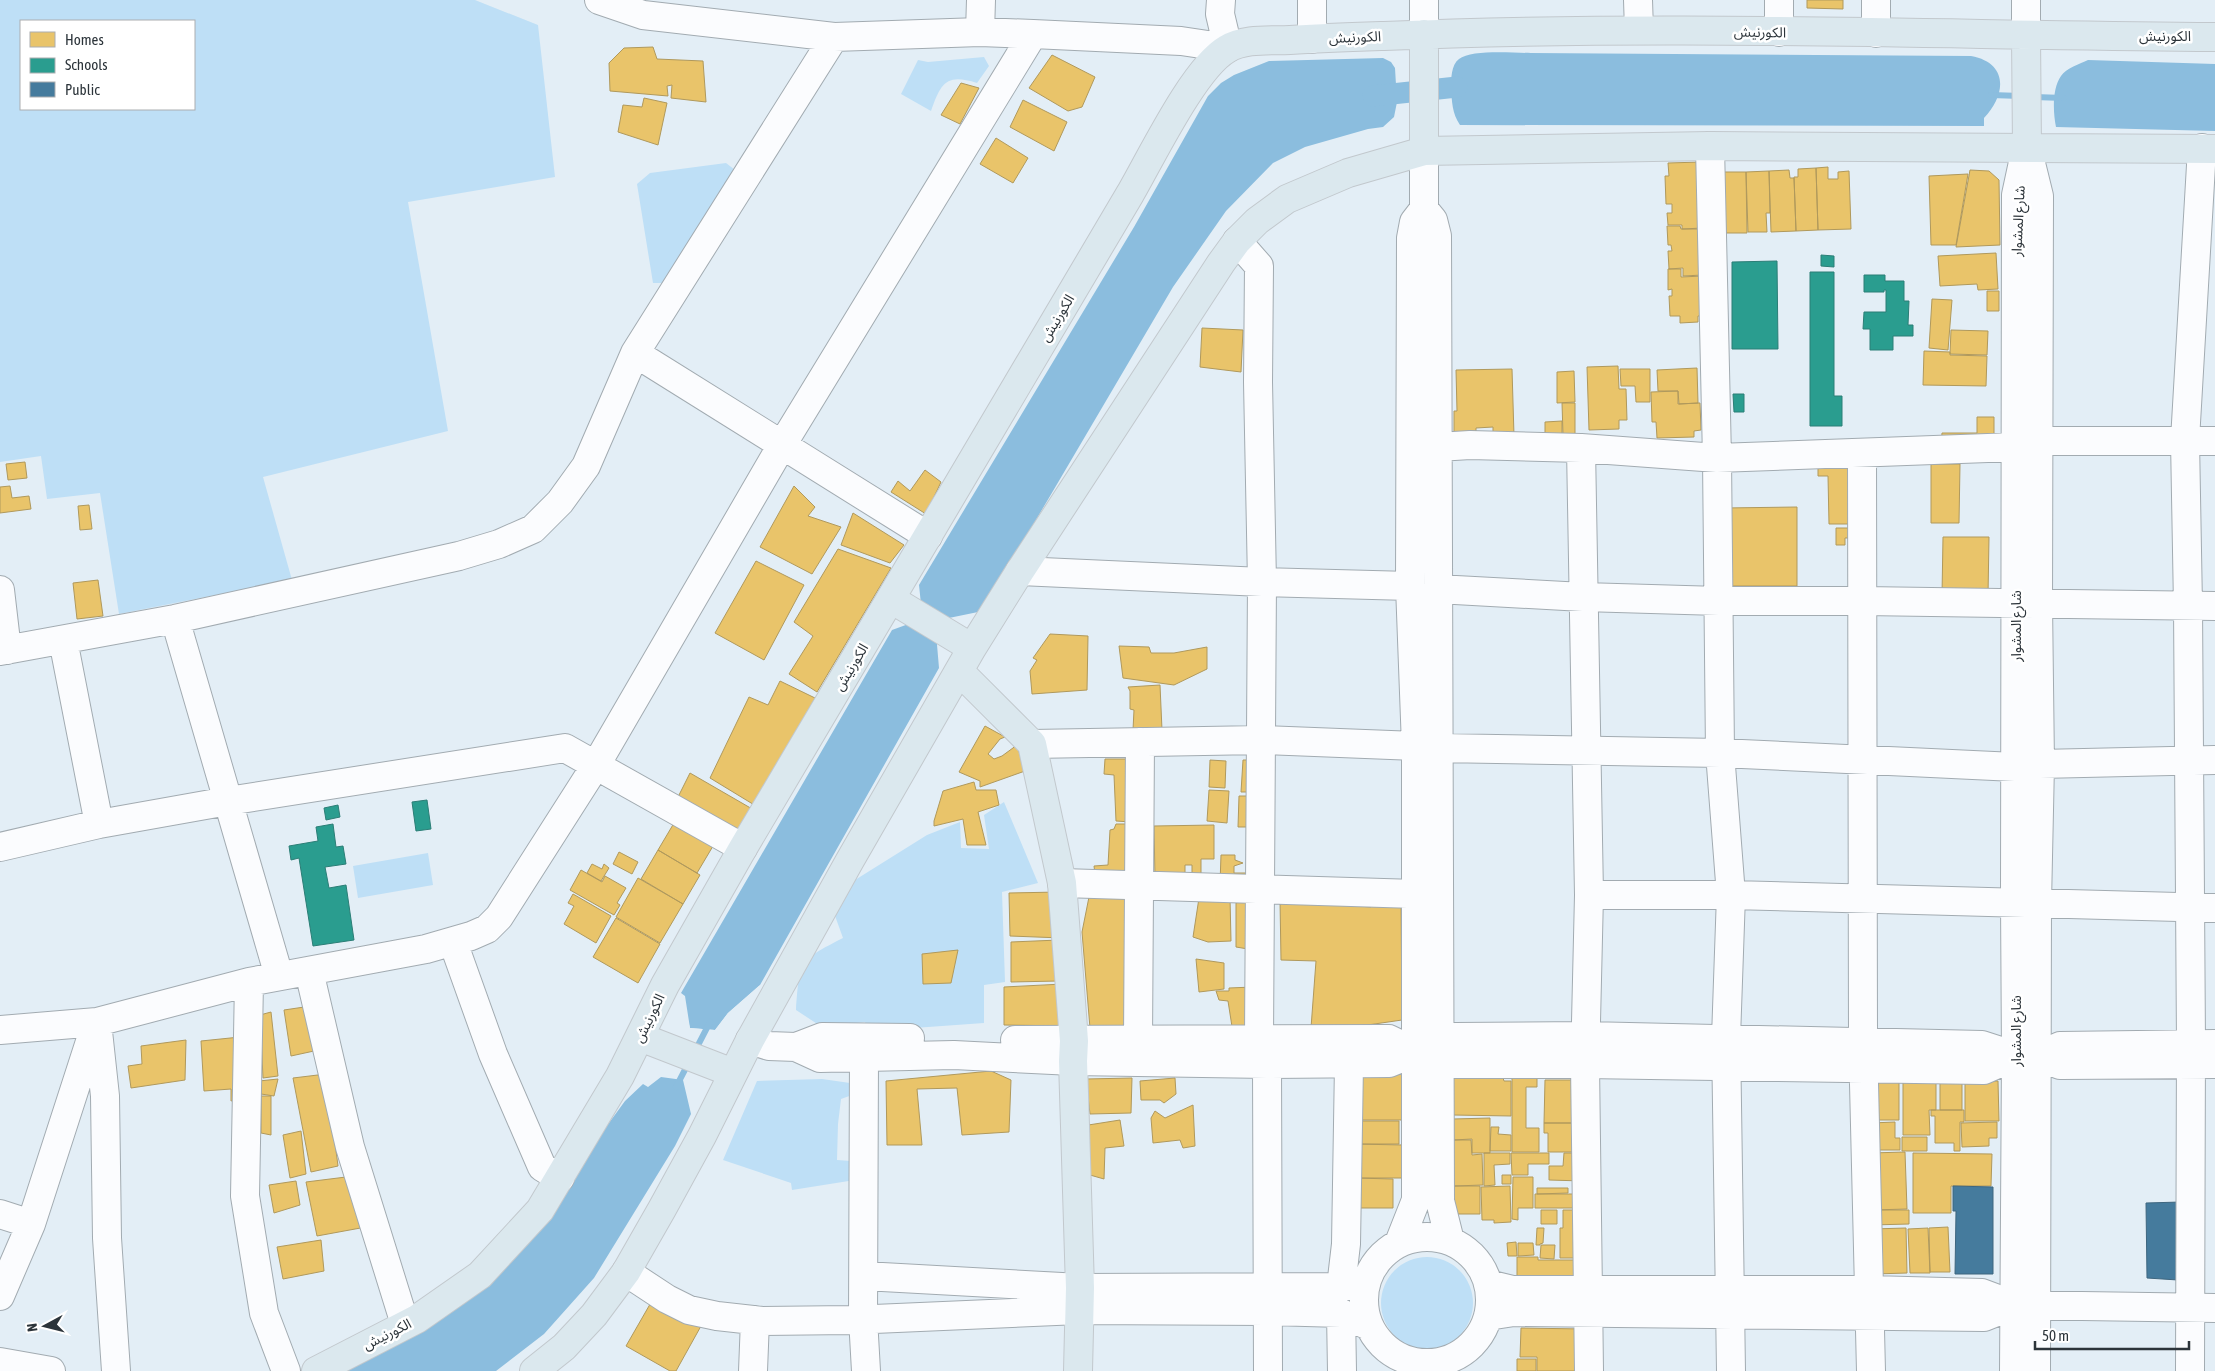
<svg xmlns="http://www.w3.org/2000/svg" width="2215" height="1371" font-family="'Asap Condensed','Noto Sans Arabic',sans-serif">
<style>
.green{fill:#bedff6;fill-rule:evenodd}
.water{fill:#8bbdde}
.pier{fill:#e3eef6}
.homes{fill:#e9c46a;stroke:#b0995c}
.schools{fill:#2a9d8f;stroke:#2b7e76}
.public{fill:#457b9d;stroke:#3e667f}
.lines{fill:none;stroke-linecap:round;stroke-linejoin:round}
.stream{stroke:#8bbdde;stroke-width:6}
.canal{stroke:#8bbdde;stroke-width:21}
.minor-casing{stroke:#a2abb1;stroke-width:30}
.major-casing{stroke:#c2c8cd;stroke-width:30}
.minor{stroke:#fbfcfe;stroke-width:28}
.major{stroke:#dbe8ee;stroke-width:28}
.labels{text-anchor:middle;stroke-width:5;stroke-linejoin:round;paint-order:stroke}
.street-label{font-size:14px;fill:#2c343a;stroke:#fff}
</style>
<rect width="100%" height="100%" fill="#e3eef6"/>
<!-- green -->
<path class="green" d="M0,0h475l63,25 17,152 -147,25 40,229 -185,46 29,103 -173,34 -19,-121 -53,6 -6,-43 -41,6zM21,21h173v88h-173z
M984,57l5,9 -12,17c-31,-10 -36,0 -46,28l-30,-17 17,-34 10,2z
M726,163l13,10 -70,110h-16l-16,-99 13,-11z
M1004,802l34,81 -36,9 3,90 -21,3v38l-98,7h-18l-3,-8 -33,4 -4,5 -32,-21c4,-50 2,-49 47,-72l-9,-25 13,-28 80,-50 33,-13 1,26 28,1 -5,-34z
M428,853l5,32 -75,13 -5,-32z
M822,1079l28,4 2,12 -11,4 -3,25 -1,36 14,1 4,19 -63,10 -1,-7 -68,-23 34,-79z
M1381 1303a46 46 0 1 1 92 0a46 46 0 1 1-92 0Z"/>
<!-- water -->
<path class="water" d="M1531,53l440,3c38,7 35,39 13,62v8l-524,-1c-8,-12 -8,-23 -9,-37 0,-9 0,-23 8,-29 12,-10 56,-6 72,-6z
M1383,58l8,4 4,6 2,34 -3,15 -11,10 -15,2 -63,18 -32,16 -47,48 -53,76 -180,306 -15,19 -34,7 -23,-15 -2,-19 215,-358 74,-131 13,-13 13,-8 35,-14z
M2088,60l127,4v67l-159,-4c-3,-15 -4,-38 5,-51 5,-8 19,-12 27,-16z
M914,622l22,11 3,35 -179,317 -32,28 -13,17 -25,-2 -9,-35 211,-363z
M661,1077l22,3 8,34 -16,32 -81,132 -50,56 -48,37h-152l115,-66 123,-145 43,-59 18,-17 5,3z"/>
<!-- pier -->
<path class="pier" d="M760,985l-2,6 -28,24 -13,17 -29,-3 -9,-32 2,-4 4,3 5,32 25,2 13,-17z"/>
<!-- homes -->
<path class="homes" d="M1807,0h36v9l-36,-1z
M653,47l4,12 46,2 3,41 -35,-4 1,-13 -5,1 1,10 -58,-5 -1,-28 15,-15z
M1052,55l43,22 -13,30 -14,4 -39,-23z
M961,83l18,5 -19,36 -19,-9z
M644,98l23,5 -9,42 -40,-13 5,-27 19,2z
M1023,100l44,22 -13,29 -44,-24z
M996,138l32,20 -15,25 -33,-19z
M1701,162l2,66 -21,1v-4h-14l-1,-12h5v-9h-6l-1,-28h4l-1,-13z
M1828,167v12h10v-7l11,-1 2,58 -33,1 -2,-62z
M1816,168l2,62 -22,1 -2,-54h4v-8z
M1789,170l1,8h4l2,53 -25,1 -2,-61z
M1970,170l19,1 10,9 1,65 -44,2z
M1769,171l1,42h-4l1,19h-19l-2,-60z
M1721,172h25l1,61h-25z
M1968,174l-12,71h-25l-2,-69z
M1667,226h13l1,3h21l1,46 -20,1v-8l-14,1 -1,-18h4l-1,-6h-3z
M1996,253l2,36 -20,1 -1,-6 -37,2 -2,-30z
M1668,269h13v8l22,-1 1,40h-6v6l-18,1v-7h-10l-1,-20h3v-7l-4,1z
M1987,291h12v20h-12z
M1932,299l20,1 -4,50 -19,-2z
M1202,328l41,2 -2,42 -41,-5z
M1951,330l37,1 -1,24 -37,-1z
M1924,351l26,1v3l37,1 -1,30 -63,-1z
M1618,366l1,23h7l1,31h-8v9l-30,1 -2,-63z
M1697,368l1,35 -19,1 -1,-13h-20l-1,-21z
M1512,369l2,67h-21v-9l-17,1v6h-22v-23h3l-1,-41z
M1620,369h30v33h-14l-1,-16h-14z
M1574,371l1,31 -18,1v-31z
M1678,391v13l22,-1 1,27 -7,1v6l-37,1 -1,-16h-4l-1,-30z
M1562,403h13v32h-12z
M1977,417h17v30h-53l1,-14h35z
M1562,421v14l-17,1v-14z
M25,462l2,16 -19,2 -2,-16z
M1818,464h35l1,60h-25l-1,-48h-10z
M1931,464h29l-1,59h-28z
M925,470l16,12 -15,32 -35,-22 7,-11 12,10z
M10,486l2,12 17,-2 2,13 -31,4v-26z
M794,486l21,21 -7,9 33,11 -29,47 -52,-27z
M89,505l3,24 -12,1 -2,-24z
M1797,507v79h-73v-78z
M853,513l51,32 -14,18 -49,-18z
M1836,528h18l-1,10h-8v7h-9z
M1943,537h46l-1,59 -46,-1z
M838,549l53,19 -74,124 -28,-18 24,-38 -19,-14z
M756,561l48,24 -40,75 -49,-27z
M98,580l5,36 -26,3 -4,-36z
M1050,634l38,2 -1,54 -55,4 -2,-23 7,-11 -4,-2z
M1119,646l30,1 2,6h23l33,-6v22l-33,16 -51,-7z
M780,681l35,17 -59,108 -46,-28 39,-81 19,8z
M1160,685l2,45h-29l1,-20 -4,-1v-18l-2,-4z
M985,726l20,11 -5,2 -12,15 6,5 8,-3 15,-11 8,26 -45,16v-6l-21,-9z
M1105,759h22l4,63 -15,-1 -2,-46 -10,-1z
M1210,760l16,1 -1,27 -16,-1z
M1243,760h15l-1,32h-16z
M690,773l64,37 -19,25 -59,-34z
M974,782l2,8h20l3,15 -21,7 8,33h-19l-4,-26 -29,7v-5l9,-30z
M1209,790l20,1 -2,32 -20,-2z
M1239,796h18l-1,31h-18z
M677,818l39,23 -19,32 -39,-23z
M1116,824h14v59l-34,-1 -2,-16 14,-1 2,-35 4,-1z
M1214,825v34h-13v23h-9v-17h-7v13h-30l-1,-52z
M658,850l42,25 -17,29 -42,-25z
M619,852l19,10 -6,12 -19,-10z
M1221,855h14v5l8,3 -9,3v7h14v12l-28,-1z
M592,864l10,5 2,-5 5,4 -8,13 -14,-8z
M581,870l21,12 3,-6 21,12 -9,15 3,2 -6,10 -44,-25z
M638,878l45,26 -23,39 -44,-26z
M1059,892l3,46 -52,-2 -1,-43z
M1136,893l-2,135h-44l-8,-96 7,-35z
M573,894l38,22 -15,27 -32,-19 10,-18 -6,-3z
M1199,898h31l1,43 -23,1 -15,-5z
M1376,899l25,1 1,120 -62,9 -29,-1 5,-67 -35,-1 -1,-60 91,7z
M1246,900l8,50 -18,-3v-44z
M616,918l44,26 -22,39 -45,-26z
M1059,940v41l-48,1v-40z
M958,950l-7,33 -28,1 -1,-30z
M1196,959l28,4v26l-25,3z
M1063,984l4,42 -63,-1v-38z
M1253,987l1,48 -21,-2 -5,-32 -9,-1 -3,-9h13v-3z
M311,1006l3,45 -23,5 -7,-46z
M271,1012l7,64 -15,2 -3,-63z
M240,1037l-1,62 -8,2v-12l-27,2 -3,-50z
M186,1040l-1,40 -54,8 -3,-22 14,-2 -1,-18z
M991,1071l20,9 -2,52 -47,3 -5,-47 -40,1 5,56h-35l-1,-64z
M1356,1072h49v48h-49z
M326,1074l12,92 -27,6 -18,-94z
M1132,1078l-1,35 -41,1 -4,-35z
M1175,1078l1,16 -12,9 -4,-3h-19l-1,-19z
M1453,1078h50l1,3h7v35l-58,-1z
M1512,1078h25v9h-11v41h13v24h-27z
M1903,1078h33v32h-7l1,25h-27z
M278,1079l-4,17 -13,-2 -2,-13z
M1940,1079h22v31h-22z
M1545,1080h39v43h-40z
M1869,1080h30v40h-30z
M1965,1081h33l1,40h-34z
M261,1096h10v39l-10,-2z
M1193,1105l2,41 -12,2 -3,-8 -27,3 -2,-25 4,-7 10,7z
M1931,1110h33v12h-4v29h-6v-8h-19v-27h-4z
M1490,1118v35h-18v-14l-19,1v-21z
M1120,1120l4,26 -19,2 -1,31 -14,-4 -8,-49z
M1355,1121h44v23h-44z
M1895,1122v16h5v12h-28l-1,-27z
M1997,1122v16h-8v8l-27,1 -1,-24z
M1544,1123h41v29h-37v-19h-4z
M1491,1127h8l-1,7 13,1v16h-21z
M301,1131l5,43 -16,4 -7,-43z
M1902,1137h25v14h-25z
M1453,1140h18l1,15 10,-1 1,31 -29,1z
M1353,1144l51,1v33h-51z
M1905,1152l2,57 -35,1 -1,-57z
M1484,1153h26v11l-16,1 1,20 -11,1z
M1511,1153h38v11h-21v11h-16z
M1564,1153h19v28l-34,-1v-14h14z
M1913,1153l79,1 -1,32h-40v27h-38z
M1502,1175h9v9h-9z
M354,1176l12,51 -49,9 -11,-54z
M1513,1177h20v31h-15v12l-6,-1z
M1355,1178l38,1v29h-38z
M296,1181l4,24 -26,8 -5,-28z
M1454,1186h26v28h-26z
M1510,1186l1,36 -17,1v-3h-12l-1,-33z
M1537,1188h31v5l-31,1z
M1535,1194h38v14h-38z
M1541,1210h16v14h-16z
M1563,1210h17v48h-20v-30h3z
M1871,1210h38v14l-38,1z
M1948,1227l2,45h-20l-1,-44z
M1537,1228h7l-1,15 -3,1v1h-4z
M1906,1228l1,45 -33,1 -2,-45z
M1928,1228l2,45h-20l-2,-44z
M321,1240l3,31 -41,8 -6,-32z
M1516,1242l1,14h-9l-1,-13z
M1518,1243h15l1,12 -16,1z
M1541,1245h14l-1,14 -14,-1z
M1517,1257h21v3h46v16h-67z
M653,1299l48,27 -25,45h-6l-44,-25z
M1521,1328l63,1 -1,42h-46v-14h-17z
M1517,1359h19v12h-19z"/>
<!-- schools -->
<path class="schools" d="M1821,255l13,1v11l-13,-1z
M1777,261l1,88h-46v-87z
M1810,272h24v124h8v30h-32z
M1864,275h21v6h19v20h5l-1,24h5v11h-20v14h-23v-21h-7l1,-17h22v-22h-2v2h-20z
M1733,394h11v18h-10z
M427,800l4,29 -15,2 -4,-29z
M338,805l2,12 -14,3 -2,-12z
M333,824l3,23 7,-1 3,18 -21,3 4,21 17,-3 8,55 -41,6 -14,-88 -8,2 -2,-14 29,-5 -2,-14z"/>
<!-- public -->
<path class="public" d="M1953,1186l40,1v87h-38l1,-63h-3z
M2181,1202l-3,78 -31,-2 -1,-75z"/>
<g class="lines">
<!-- stream -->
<path class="stream" d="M1991,95l30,1
M2034,97l30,1
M695,1051l15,-29
M676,1087l13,-25"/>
<!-- canal -->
<path class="canal" d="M1373,96l84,-9"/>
<defs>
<path id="minor" d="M599,0l44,15 191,22 146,-5 53,2
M1312,0v39
M1424,0v34
M1638,0l1,30
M2026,0v36
M980,32l1,-32
M1779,32v-32
M1876,33v-33
M1710,146l7,312 3,295 11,142 -5,143 5,333
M2027,147l12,49 -1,407 2,161 -3,139 -1,468
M1424,209l9,11 4,16 3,965 10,40
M1237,241l22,25 -1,116 4,200 -3,456
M635,353l293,183
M1438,447l32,-2 111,3 136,10 298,-11 24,-6h176
M1581,448l8,447 -4,169 4,307
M1862,453l1,590 8,328
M1020,571l242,11 148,4
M1437,589l146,8 136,4h144l352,5
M0,590l7,60
M175,619l104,357
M63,640l36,184
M0,651l175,-32 284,-63 40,-12 34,-15 27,-27 26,-36 49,-113 199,-316
M1032,744l229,-4 155,6
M1438,748l282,5 295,14 25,-3 175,-4
M0,847l99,-23 129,-23 337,-53 178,100
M1062,883l354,11
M1589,895h142l484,13
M453,942l40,112 49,113 18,11
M309,971l41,176 55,177
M249,982l-4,214 19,117 22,58
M97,1022l8,74 2,142 9,133
M0,1030l97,-8 152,-40 177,-33 45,-13 16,-7 12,-12 97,-152 186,-320 251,-411 148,7 47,7 -8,-34 1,-14
M750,1040l19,6 27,1 24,11 134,-3 119,6 194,3 122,-1 27,-11 23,-1 16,-14 131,-1 396,9 34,11h21l23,9 155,-1
M1015,1040l374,-1 27,13
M1138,1040l2,-298
M796,1047l26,-10 88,1
M1439,1051l16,13h130l399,6 32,-14
M2037,1056l23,-10 155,-2
M864,1057l-1,261 3,53
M1267,1064l1,307
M0,1214l31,10
M1364 1300a63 63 0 1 1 126 0a63 63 0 1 1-126 0Z
M1399,1243l17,-43v-454l-6,-160 1,-348 3,-16 10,-13v-58
M626,1272l41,27 22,11 28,6 45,5 89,-1 228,-10 188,1 74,2 28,13
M864,1276l216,12 261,-1 25,-4
M1488,1284l25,6h357l112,3 32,12 201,3
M1341,1287l5,-43 3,-180
M0,1296l31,-72 64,-198
M1341,1313l1,58
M1488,1316l26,-4 470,5 30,-12
M0,1362l51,9
M753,1371l2,-51
M2014,1371l2,-315 -1,-154 1,-707 9,-42
M2190,1371l1,-327 -3,-438 -3,-166 17,-292"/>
<path id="major" d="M2026,36l1,111
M1424,151v-117
M891,599l81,49
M959,671l73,73 30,139 12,158 -1,20 7,227 -2,83
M640,1037l93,36
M316,1371l101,-52 63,-44 60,-65 80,-134 45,-91 78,-137 387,-654c21,-36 64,-126 97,-145 18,-11 43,-8 63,-9 31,-2 63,-3 94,-4 277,-12 554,-1 831,1
M534,1371l30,-24 30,-32 32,-43 36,-63 40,-73 48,-96 99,-178 123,-214 48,-77 201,-308 16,-22 20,-20 30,-22 61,-26 76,-22 286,-5 505,3"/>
</defs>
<!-- minor casing -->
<use href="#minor" class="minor-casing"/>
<!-- major casing -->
<use href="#major" class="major-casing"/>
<!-- minor -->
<use href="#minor" class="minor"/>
<!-- major -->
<use href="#major" class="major"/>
</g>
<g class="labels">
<!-- street labels -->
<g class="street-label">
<text transform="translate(1760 32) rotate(1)" y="5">الكورنيش</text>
<text x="2165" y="41">الكورنيش</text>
<text transform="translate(1355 37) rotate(-2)" y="5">الكورنيش</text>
<text transform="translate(2018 221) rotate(-87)" y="5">شارع المشوار</text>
<text transform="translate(1057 318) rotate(-59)" y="5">الكورنيش</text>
<text transform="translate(2016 626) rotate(-90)" y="5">شارع المشوار</text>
<text transform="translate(851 667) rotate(-59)" y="5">الكورنيش</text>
<text transform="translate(649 1018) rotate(-64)" y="5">الكورنيش</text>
<text transform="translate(2016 1031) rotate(-90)" y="5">شارع المشوار</text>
<text transform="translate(387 1334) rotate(-27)" y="5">الكورنيش</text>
</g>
</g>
<!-- legend -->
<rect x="20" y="20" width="175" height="90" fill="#ffffff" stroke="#abaeb0"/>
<rect x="30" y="32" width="25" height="15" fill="#e9c46a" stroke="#abaeb0"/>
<text x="65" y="45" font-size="15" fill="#2c343a">Homes</text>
<rect x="30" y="58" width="25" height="15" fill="#2a9d8f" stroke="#abaeb0"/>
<text x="65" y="70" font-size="15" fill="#2c343a">Schools</text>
<rect x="30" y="82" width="25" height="15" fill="#457b9d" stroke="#abaeb0"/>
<text x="65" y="95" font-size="15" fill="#2c343a">Public</text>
<!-- north arrow -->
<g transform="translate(45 1326) rotate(263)" stroke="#ffffff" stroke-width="4" paint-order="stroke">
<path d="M0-4L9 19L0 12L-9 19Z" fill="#2c343a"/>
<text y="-8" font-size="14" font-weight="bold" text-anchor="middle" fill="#2c343a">N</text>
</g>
<!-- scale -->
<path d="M2035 1341v8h154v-8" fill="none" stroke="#2c343a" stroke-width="2.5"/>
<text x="2042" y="1341" font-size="15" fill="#2c343a" stroke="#ffffff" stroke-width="4" paint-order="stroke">50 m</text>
</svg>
